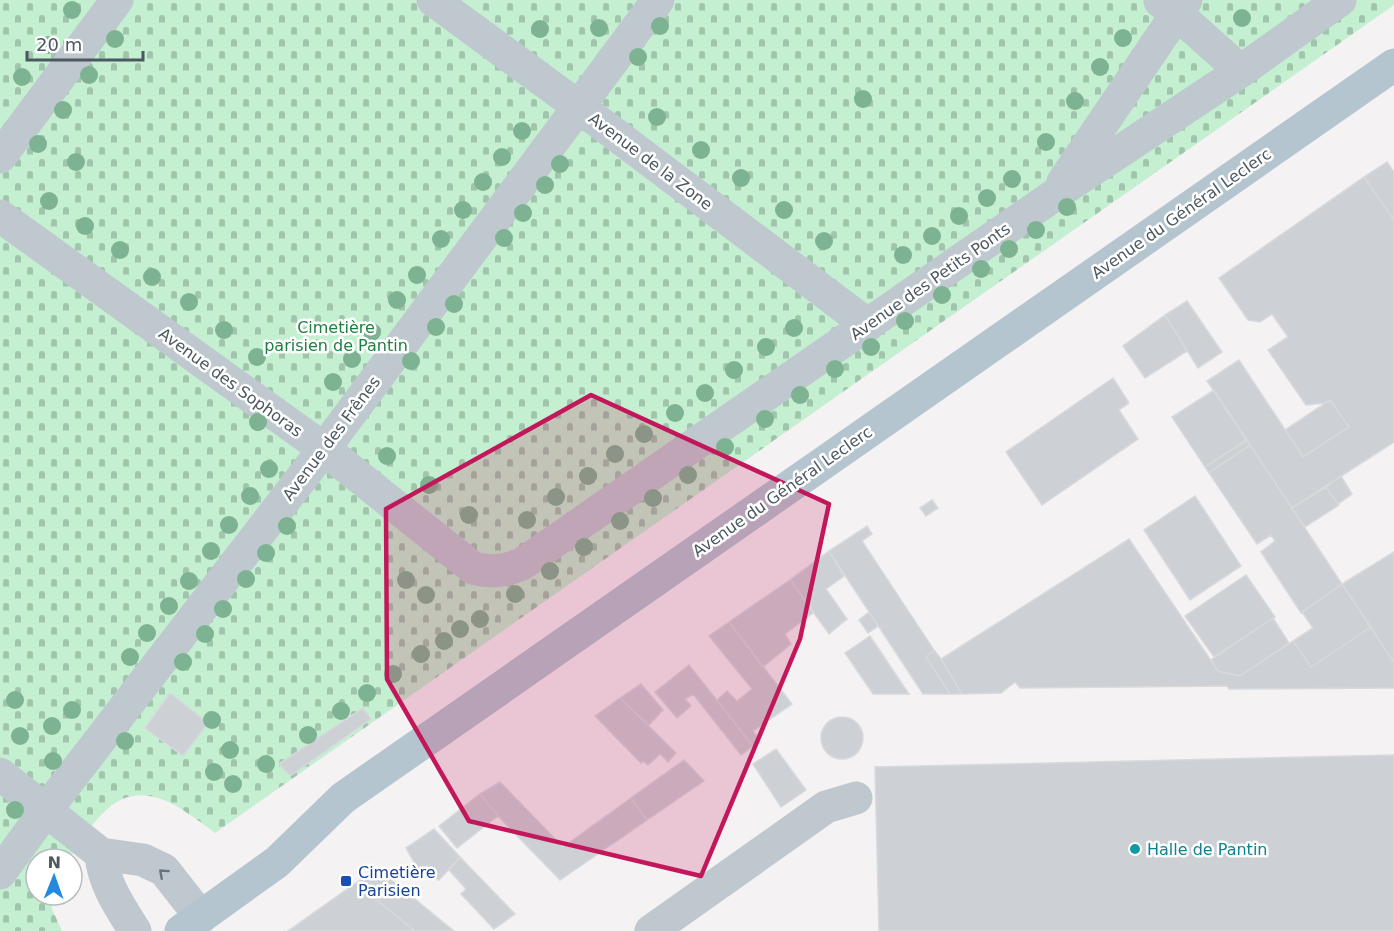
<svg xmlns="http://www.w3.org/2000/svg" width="1394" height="931" font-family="'DejaVu Sans',sans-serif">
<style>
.cemetery{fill:url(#cemetery-stones)}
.building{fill:#cdd0d4;stroke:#d7d9dd;stroke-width:1.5}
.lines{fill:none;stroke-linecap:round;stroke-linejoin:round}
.minor{stroke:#bfc8ce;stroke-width:33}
.major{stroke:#b4c5cf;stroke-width:33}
.tree{fill:#7db392}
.oneway{stroke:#68747b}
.marked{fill:#c2185b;fill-opacity:0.2;stroke:#c2185b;stroke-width:4.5;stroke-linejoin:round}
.culture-dot{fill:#0f9aa8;stroke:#fff;stroke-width:2}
.transit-dot{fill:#1a4fb4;stroke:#fff;stroke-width:2}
.labels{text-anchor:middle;stroke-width:5;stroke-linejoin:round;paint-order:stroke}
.street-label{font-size:16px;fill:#4b585f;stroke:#fff}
.park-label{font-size:16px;fill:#1c8043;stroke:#fff}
.culture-label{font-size:16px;fill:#0d838f;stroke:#fff;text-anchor:start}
.transit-label{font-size:16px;fill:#164399;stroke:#fff;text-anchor:start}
</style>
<defs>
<pattern id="cemetery-stones" width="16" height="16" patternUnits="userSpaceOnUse" patternTransform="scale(1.5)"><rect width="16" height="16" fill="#c4efd0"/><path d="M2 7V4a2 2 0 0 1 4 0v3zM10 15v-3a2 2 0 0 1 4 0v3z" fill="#a1c4ac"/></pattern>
</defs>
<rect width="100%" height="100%" fill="#f4f2f3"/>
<!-- cemetery -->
<path class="cemetery" d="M0,0h1394v5l-1179,828c-35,-26 -74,-59 -113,-19 -13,13 -23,31 -33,45h-33v36h15l1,14 10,22h-62z"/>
<!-- building -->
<path class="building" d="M1387,162l7,10v48l-30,-43z
M1364,177l30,43v222l-102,66 -85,-127 32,-21 64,97 46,-30 -19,-27 -6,3 -18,2 -38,-55 20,-13 -16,-23 -12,8 -12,-2 -29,-42z
M1187,301l35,51 -24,16 -33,-53z
M1165,315l22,36 -42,27 -22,-32z
M1113,378l16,25 -10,7 19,29 -96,66 -36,-53z
M1214,390l33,50 -42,27 -33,-50z
M1330,400l19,27 -46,30 -18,-27z
M1247,440l3,5 -41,28 -4,-6z
M1250,445l92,139 -41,29 -40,-61 14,-11 -4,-6 -14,9 -48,-71z
M1341,476l11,18 -14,10 -12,-17z
M1326,487l13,18 -34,22 -13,-19z
M1195,496l46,70 -51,34 -46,-70z
M932,500l6,8 -12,8 -6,-8z
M867,526l5,8 -10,7 72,109 -8,7 24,37h-27l-94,-143z
M1129,539l89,132 22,5 53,-35 18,26 60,-40 23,36v25l-165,1 -2,-3 -207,2 -5,-6 -14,11 -39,1 -21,-35z
M829,551l15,25 -18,13 21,30 -18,15 -39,-54z
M1394,552v111l-52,-79z
M1246,575l29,42 -61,40 -29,-41z
M790,580l24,32 -29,22 6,10 -28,23 -34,-45z
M1342,584l29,43 -60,40 -18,-26 20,-13 -11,-16z
M869,612l9,14 -10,7 -9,-13z
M1273,618l16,25 -49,33 -22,-5 -7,-11z
M729,622l63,82 -39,27 7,10 -7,5 -36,-46 10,-9 10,10 15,-12 -43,-53z
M870,636l39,58h-36l-28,-41z
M934,650l7,9 21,35h-12l-24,-37z
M689,665l64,81 -12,9 -48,-61 -8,5 6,7 -14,12 -22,-26z
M641,684l22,26 -14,15 -29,-27z
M170,693l38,30 -25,33 -38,-28z
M620,698l56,55 -8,9 -8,-8 -12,11 -5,-4 -2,2 -46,-47z
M363,708l8,11 -81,57 -11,-12z
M821 738a21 21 0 1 1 42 0a21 21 0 1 1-42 0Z
M776,749l30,41 -25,17 -28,-43z
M1394,755v176h-515l-4,-164z
M684,760l20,21 -57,39 -16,-22z
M500,782l63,65 68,-49 16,22 -87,60 -62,-64 -18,-22z
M480,794l18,22 -41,32 -18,-22z
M434,829l26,28 -21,23 -19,-7 -14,-25z
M40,851l10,8h-14v7l-5,-4z
M460,857l55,57 -21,15 -33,-35 5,-5 -17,-19z
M377,868l77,63h-39l-59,-48z
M356,883l59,48h-127z"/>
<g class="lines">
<!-- minor -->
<path class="minor" d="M433,0l146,107 289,218
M1160,1l16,12 65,58
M0,157l117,-157
M1063,182l123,-182
M0,216l324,233 149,119c18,5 32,3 49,-4l534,-370 185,-123 99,-71
M0,774l101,80 42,6 21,10 37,47
M101,854c2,29 19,53 34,77
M0,873l46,-63 278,-361 334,-449
M651,931l175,-124 30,-9"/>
<!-- major -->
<path class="major" d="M181,931l96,-69 66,-64 1051,-733"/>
</g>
<!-- trees -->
<g class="tree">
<circle cx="72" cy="10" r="9"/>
<circle cx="1242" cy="18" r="9"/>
<circle cx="660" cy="26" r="9"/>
<circle cx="599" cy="28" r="9"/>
<circle cx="540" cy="29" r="9"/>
<circle cx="1123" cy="38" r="9"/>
<circle cx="115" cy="39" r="9"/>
<circle cx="48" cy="45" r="9"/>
<circle cx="638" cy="57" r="9"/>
<circle cx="1100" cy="67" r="9"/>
<circle cx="89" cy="75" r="9"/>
<circle cx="22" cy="77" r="9"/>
<circle cx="863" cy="99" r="9"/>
<circle cx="1075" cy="101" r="9"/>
<circle cx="63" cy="110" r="9"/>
<circle cx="657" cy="117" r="9"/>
<circle cx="522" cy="131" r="9"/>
<circle cx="1046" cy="142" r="9"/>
<circle cx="38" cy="144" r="9"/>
<circle cx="701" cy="150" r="9"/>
<circle cx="502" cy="157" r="9"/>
<circle cx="76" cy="162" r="9"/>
<circle cx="560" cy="164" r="9"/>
<circle cx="741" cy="178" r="9"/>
<circle cx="1012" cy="179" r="9"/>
<circle cx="483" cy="182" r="9"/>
<circle cx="545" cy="185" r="9"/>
<circle cx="987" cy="198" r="9"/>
<circle cx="49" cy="201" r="9"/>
<circle cx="1067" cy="207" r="9"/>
<circle cx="463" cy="210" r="9"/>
<circle cx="784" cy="210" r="9"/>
<circle cx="523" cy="213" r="9"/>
<circle cx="959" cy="216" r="9"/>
<circle cx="85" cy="226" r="9"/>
<circle cx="1036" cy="230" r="9"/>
<circle cx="932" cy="236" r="9"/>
<circle cx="504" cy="238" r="9"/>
<circle cx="441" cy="239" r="9"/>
<circle cx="824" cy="241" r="9"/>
<circle cx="1009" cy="249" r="9"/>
<circle cx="120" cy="250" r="9"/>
<circle cx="903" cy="255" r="9"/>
<circle cx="981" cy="269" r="9"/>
<circle cx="417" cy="275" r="9"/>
<circle cx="152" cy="277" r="9"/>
<circle cx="942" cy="295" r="9"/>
<circle cx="397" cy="300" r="9"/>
<circle cx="189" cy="302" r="9"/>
<circle cx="454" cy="304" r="9"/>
<circle cx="905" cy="321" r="9"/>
<circle cx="436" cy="327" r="9"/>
<circle cx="794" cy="328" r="9"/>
<circle cx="224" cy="330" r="9"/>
<circle cx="372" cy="332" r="9"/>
<circle cx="766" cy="347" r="9"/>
<circle cx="871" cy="347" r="9"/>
<circle cx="257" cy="357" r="9"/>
<circle cx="352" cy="359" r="9"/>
<circle cx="411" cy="361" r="9"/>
<circle cx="835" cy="369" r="9"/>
<circle cx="734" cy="370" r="9"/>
<circle cx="333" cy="382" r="9"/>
<circle cx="705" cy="393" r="9"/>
<circle cx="800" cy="395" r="9"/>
<circle cx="675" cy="413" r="9"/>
<circle cx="765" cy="419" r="9"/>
<circle cx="258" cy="422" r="9"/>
<circle cx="644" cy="434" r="9"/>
<circle cx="725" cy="447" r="9"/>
<circle cx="615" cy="454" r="9"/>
<circle cx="387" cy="456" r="9"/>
<circle cx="269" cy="469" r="9"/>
<circle cx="688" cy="475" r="9"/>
<circle cx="588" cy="476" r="9"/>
<circle cx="429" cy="485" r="9"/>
<circle cx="250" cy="496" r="9"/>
<circle cx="556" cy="497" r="9"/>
<circle cx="653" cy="498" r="9"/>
<circle cx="469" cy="515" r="9"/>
<circle cx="527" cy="520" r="9"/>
<circle cx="620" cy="521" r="9"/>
<circle cx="229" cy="525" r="9"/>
<circle cx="287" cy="526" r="9"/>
<circle cx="584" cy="547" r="9"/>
<circle cx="211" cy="551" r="9"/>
<circle cx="266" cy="553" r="9"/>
<circle cx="550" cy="571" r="9"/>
<circle cx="246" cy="579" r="9"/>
<circle cx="406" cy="580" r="9"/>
<circle cx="189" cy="581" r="9"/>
<circle cx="515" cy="594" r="9"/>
<circle cx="426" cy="595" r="9"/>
<circle cx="169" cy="606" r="9"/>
<circle cx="223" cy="609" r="9"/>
<circle cx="480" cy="619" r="9"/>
<circle cx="460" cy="629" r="9"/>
<circle cx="147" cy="633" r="9"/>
<circle cx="205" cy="634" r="9"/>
<circle cx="444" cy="641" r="9"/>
<circle cx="421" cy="654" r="9"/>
<circle cx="130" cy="657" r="9"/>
<circle cx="183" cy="662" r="9"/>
<circle cx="393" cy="674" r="9"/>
<circle cx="367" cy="693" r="9"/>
<circle cx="15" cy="700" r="9"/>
<circle cx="72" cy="710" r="9"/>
<circle cx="341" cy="711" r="9"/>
<circle cx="212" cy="720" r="9"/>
<circle cx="52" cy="726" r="9"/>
<circle cx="308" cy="735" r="9"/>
<circle cx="20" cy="736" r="9"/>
<circle cx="125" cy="741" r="9"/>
<circle cx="230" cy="750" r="9"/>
<circle cx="53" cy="761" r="9"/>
<circle cx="266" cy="764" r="9"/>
<circle cx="214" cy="772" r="9"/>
<circle cx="233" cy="784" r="9"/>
<circle cx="15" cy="810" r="9"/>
</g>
<!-- one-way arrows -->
<defs><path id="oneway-chevron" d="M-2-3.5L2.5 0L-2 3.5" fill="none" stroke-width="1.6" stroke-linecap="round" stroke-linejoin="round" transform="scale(1.5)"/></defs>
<use class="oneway" href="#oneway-chevron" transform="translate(163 873) rotate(-138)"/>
<!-- marked area -->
<path class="marked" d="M591,395l238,109 -29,135 -99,237 -232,-55 -82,-142 -1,-170z"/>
<!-- markers -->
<circle class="culture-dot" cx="1135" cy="849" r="6"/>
<rect class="transit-dot" x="340" y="875" width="12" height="12" rx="3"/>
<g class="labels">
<!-- street labels -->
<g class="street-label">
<text transform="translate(651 161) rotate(37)" y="6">Avenue de la Zone</text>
<text transform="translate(1181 213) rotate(-35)" y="6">Avenue du Général Leclerc</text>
<text transform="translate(930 281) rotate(-35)" y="6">Avenue des Petits Ponts</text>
<text transform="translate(231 382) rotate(36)" y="6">Avenue des Sophoras</text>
<text transform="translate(331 438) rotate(-53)" y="6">Avenue des Frênes</text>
<text transform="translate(782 491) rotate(-35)" y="6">Avenue du Général Leclerc</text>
</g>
<!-- park labels -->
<g class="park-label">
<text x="336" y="333">Cimetière<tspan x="336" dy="18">parisien de Pantin</tspan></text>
</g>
<!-- culture labels -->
<g class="culture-label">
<text x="1147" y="855">Halle de Pantin</text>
</g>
<!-- transit labels -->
<g class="transit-label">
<text x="358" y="878">Cimetière<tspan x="358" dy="18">Parisien</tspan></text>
</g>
</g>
<!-- north arrow -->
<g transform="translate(54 877) rotate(1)"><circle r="28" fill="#ffffff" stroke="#b7bcbf" stroke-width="1.5"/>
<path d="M0-4.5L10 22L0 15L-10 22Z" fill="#238ade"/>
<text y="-9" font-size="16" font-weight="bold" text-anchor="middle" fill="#4b585f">N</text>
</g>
<!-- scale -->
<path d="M27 51v9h116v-9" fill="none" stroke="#4b585f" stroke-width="3"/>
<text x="36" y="51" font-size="18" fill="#4b585f" stroke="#ffffff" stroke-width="4.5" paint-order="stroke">20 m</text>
</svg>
